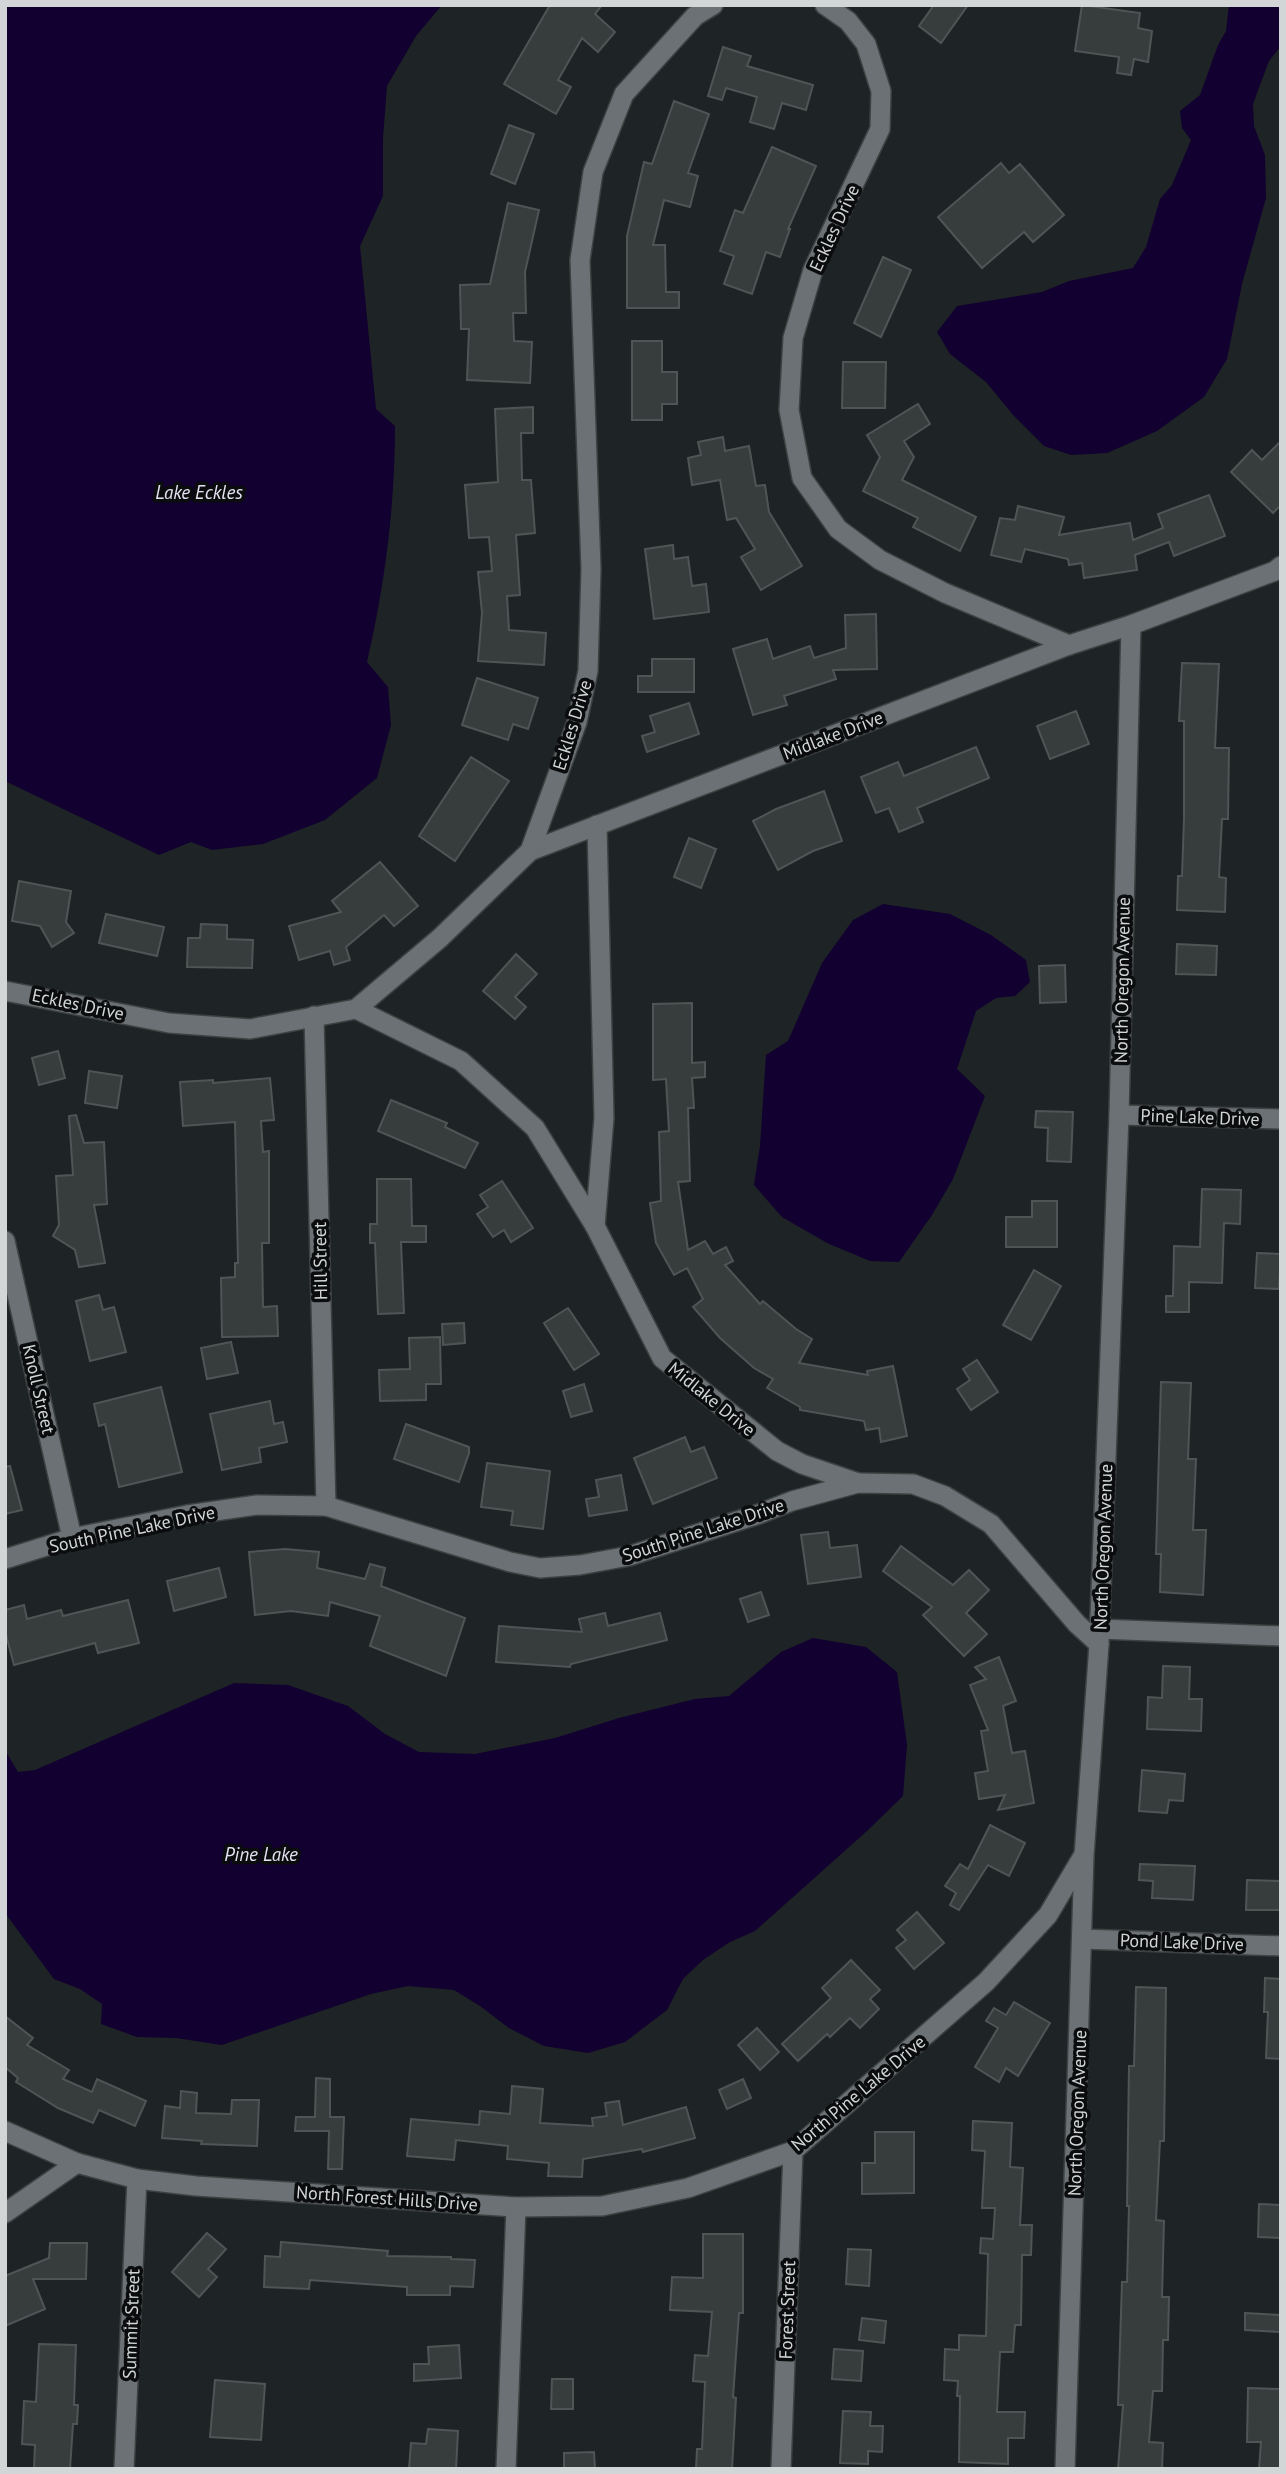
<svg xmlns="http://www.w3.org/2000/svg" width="1286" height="2474" font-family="'PT Sans',sans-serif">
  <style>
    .water { fill: #120030 }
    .building { fill: #373d3c; stroke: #4f5555; stroke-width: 2 }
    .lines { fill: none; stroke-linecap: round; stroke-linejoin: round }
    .minor-casing { stroke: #3d4142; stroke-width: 22 }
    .minor { stroke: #6b7174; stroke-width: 19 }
    .labels { text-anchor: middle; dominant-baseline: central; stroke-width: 7; stroke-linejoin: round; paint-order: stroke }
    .street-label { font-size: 18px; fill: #d3d6d7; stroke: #0a0c0d }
    .water-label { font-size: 19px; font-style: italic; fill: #e4e1f3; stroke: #0a0c0d }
  </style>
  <rect width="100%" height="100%" fill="#1e2325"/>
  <!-- water -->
  <g class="water">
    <path d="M5 5H442L416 36 387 86 383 138V196L360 246 376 409 395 426C395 506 385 584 367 662L388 687 391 725 377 778 325 820 263 844 212 850 191 842 159 855 5 781Z"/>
    <path d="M1229 5H1281V46L1269 61 1253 104 1254 126 1265 155 1266 198 1242 284 1227 359 1204 397 1157 431 1107 453 1071 455 1044 446 1014 416 986 382 950 354 937 332 957 306 1042 292 1069 281 1133 268 1146 247 1160 199 1172 185 1191 140 1182 128 1180 111 1200 95 1218 45 1226 31Z"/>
    <path d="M883 904 950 914 991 935 1026 960 1030 982 1015 996 996 998 976 1011 957 1069 985 1096 953 1179 932 1215 899 1262 870 1261 827 1243 782 1217 754 1185 760 1146 766 1055 788 1041 822 963 853 920Z"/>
    <path d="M813 1638 866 1647 897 1672 907 1745 903 1796 867 1831 755 1931 730 1942 703 1960 683 1979 667 2010 625 2042 588 2053 544 2046 509 2028 480 2006 454 1990 408 1986 371 1994 222 2045 176 2038 137 2037 101 2024 102 2004 80 1989 54 1979 5 1913V1750L18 1772 35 1770 234 1683 288 1685 348 1706 385 1734 419 1752 475 1754 555 1738 619 1718 695 1699 729 1696 781 1652Z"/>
  </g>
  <!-- building -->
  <g class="building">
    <path d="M550 5H602L595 14 615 32 598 52 582 38 558 80 571 87 556 114 504 84Z"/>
    <path d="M934 5H968L941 43 919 26Z"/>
    <path d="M1082 5 1140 13 1138 28 1152 31 1148 62 1134 59 1131 75 1117 73 1119 57 1075 51Z"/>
    <path d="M723 47 751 56 747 66 813 85 806 110 782 103 774 129 750 122 757 97 726 88 722 100 708 96Z"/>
    <path d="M674 101 709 114 688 173 698 176 690 207 664 200 653 245H665L666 292H679V308H627V236L644 162 652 164Z"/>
    <path d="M509 125 534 134 515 184 491 174Z"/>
    <path d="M772 147 816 166 788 229H790L780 257 766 252 752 294 724 284 734 256 720 251 735 210 743 213Z"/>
    <path d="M1001 163 1009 173 1020 164 1064 215 1033 242 1024 232 982 268 938 217Z"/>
    <path d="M508 203 539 210 525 272 526 313H513L514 341 532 342 530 383 467 380 469 329H461L460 285 490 284Z"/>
    <path d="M883 257 911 270 881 337 854 323Z"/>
    <path d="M632 341H662V372H677V404H662V420H632Z"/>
    <path d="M843 362H886L885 408H842Z"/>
    <path d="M918 404 930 424 904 441 914 457 902 480 976 517 960 551 913 527 918 518 863 491 880 457 867 435Z"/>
    <path d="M533 407V433H521L522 480H531L535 533 516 535 520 595 507 596 509 630 546 633 544 665 478 661 482 613 478 572 492 571 489 537 469 538 465 485 498 482 495 409Z"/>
    <path d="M723 437 725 451 749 446 756 486 765 485 769 512 802 566 761 590 741 557 755 549 736 518 727 520 720 480 692 485 688 458 701 455 698 442Z"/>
    <path d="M1281 441V505L1273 513 1231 472 1252 450 1262 460Z"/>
    <path d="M1209 495 1225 536 1174 556 1169 542 1135 555 1137 570 1084 578 1082 563 1069 565 1068 559 1025 549 1021 562 991 555 1000 518 1015 520 1018 506 1064 517 1059 535 1130 523 1133 540 1163 528 1158 514Z"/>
    <path d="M673 545 674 559 688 557 692 586 706 584 709 612 654 619 645 549Z"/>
    <path d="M876 614 877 669 833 670 836 679 784 696 787 705 753 715 733 649 767 639 773 659 810 646 814 658 846 648 845 615Z"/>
    <path d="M652 659H694V692H638V676H652Z"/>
    <path d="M1182 663 1219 664 1215 748H1229L1228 819H1222L1219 877 1226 878 1225 912 1177 910 1178 876H1182L1184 818V721H1179Z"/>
    <path d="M477 678 538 698 528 729 513 724 508 740 462 725Z"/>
    <path d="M689 703 699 734 647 752 642 736 655 732 650 716Z"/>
    <path d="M1076 711 1089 744 1050 759 1037 726Z"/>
    <path d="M976 747 989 778 917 808 923 822 899 832 889 808 876 813 861 777 898 762 904 776Z"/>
    <path d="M471 757 509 781 455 861 419 836Z"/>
    <path d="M824 791 842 841 813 851 778 870 753 821 776 809Z"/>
    <path d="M689 838 716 849 701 888 674 877Z"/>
    <path d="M380 862 418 906 394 926 384 915 346 947 350 960 334 965 330 951 299 960 289 926 341 912 332 901Z"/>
    <path d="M19 881 71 891 66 922 74 933 52 947 40 926 12 921Z"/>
    <path d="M106 914 164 927 157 956 99 943Z"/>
    <path d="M201 924 227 925V939L253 940 252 968 187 967 188 938H200Z"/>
    <path d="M1177 944 1217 946 1216 975 1176 974Z"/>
    <path d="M516 954 537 974 515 997 526 1007 515 1019 483 991Z"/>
    <path d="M1065 965 1066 1002 1040 1003 1039 966Z"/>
    <path d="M692 1003V1063L705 1062V1077L692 1078 694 1108H688L690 1181 678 1182 688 1250 705 1241 713 1254 726 1247 733 1261 725 1265 760 1304 763 1301 796 1329 812 1339 799 1363 868 1375 867 1371 893 1366 907 1436 881 1442 879 1428 866 1430 864 1421 800 1410V1407L767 1388 773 1379 754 1368 720 1338 693 1307 703 1299 687 1268 674 1275 656 1243 650 1203 661 1201 659 1132 669 1131 666 1079 653 1080V1004Z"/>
    <path d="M58 1051 65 1078 39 1085 32 1058Z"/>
    <path d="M89 1071 122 1076 117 1108 85 1103Z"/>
    <path d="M270 1078 274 1120 261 1121 263 1152 269 1151V1243H262L263 1307 277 1306 278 1336 222 1337 221 1278 235 1277V1263H238L235 1122 183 1126 180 1082 213 1080V1083Z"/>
    <path d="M391 1100 447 1123 445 1127 478 1143 465 1168 378 1131Z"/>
    <path d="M1036 1111 1073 1112 1071 1162 1047 1161 1048 1128 1035 1127Z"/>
    <path d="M76 1115 84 1143 104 1142 107 1204 94 1205 105 1263 79 1267 75 1250 53 1236 59 1225 56 1176 73 1175 69 1116Z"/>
    <path d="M377 1179H411L412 1226H426V1242H401L404 1313 378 1314 375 1243H370V1224H377Z"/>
    <path d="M502 1181 533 1228 511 1242 504 1230 493 1237 477 1214 488 1207 480 1195Z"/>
    <path d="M1202 1189 1241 1190 1240 1224 1224 1223 1222 1283 1189 1282V1312H1166V1296H1173L1174 1246 1200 1247Z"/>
    <path d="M1032 1201H1057V1247H1006V1217H1032Z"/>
    <path d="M1257 1253 1281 1254 1279 1289 1255 1288Z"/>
    <path d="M1034 1270 1061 1286 1031 1340 1003 1325Z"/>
    <path d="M99 1295 103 1310 114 1307 126 1352 90 1361 76 1301Z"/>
    <path d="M568 1308 599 1354 574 1370 544 1323Z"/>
    <path d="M464 1323 465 1343 443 1345 442 1324Z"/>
    <path d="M440 1337 441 1384H426V1400L380 1401 379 1370 410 1369 409 1338Z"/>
    <path d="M231 1342 238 1373 207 1379 201 1348Z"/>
    <path d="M977 1360 998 1392 971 1410 957 1389 970 1380 963 1369Z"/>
    <path d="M1161 1382 1191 1383 1188 1459H1196L1193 1530H1206L1203 1595 1160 1592 1161 1554H1156Z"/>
    <path d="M584 1384 592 1411 571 1417 563 1391Z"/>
    <path d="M161 1387 182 1472 119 1487 105 1424 99 1426 94 1404Z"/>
    <path d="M270 1401 274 1424 283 1422 287 1442 259 1448 261 1462 222 1470 210 1414Z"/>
    <path d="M406 1424 469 1447V1453L459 1482 394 1459Z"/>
    <path d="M685 1437 691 1452 704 1447 717 1478 653 1504 634 1458Z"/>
    <path d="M487 1463 550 1471 543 1529 511 1525 513 1511 481 1507Z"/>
    <path d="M10 1466 22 1510 5 1514V1467Z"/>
    <path d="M621 1475 627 1510 589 1516 586 1499 599 1497 596 1480Z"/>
    <path d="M828 1532 830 1548 857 1545 861 1577 808 1584 801 1535Z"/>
    <path d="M901 1546 953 1585 969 1570 989 1590 966 1613 987 1634 964 1656 923 1615 932 1607 883 1571Z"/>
    <path d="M285 1549 319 1552 317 1568 365 1579 370 1564 385 1568 381 1586 465 1618 446 1676 370 1646 380 1616 330 1602 328 1616 291 1611 255 1615 249 1552Z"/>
    <path d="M219 1568 226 1597 174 1611 167 1581Z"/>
    <path d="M761 1592 769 1615 748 1622 740 1599Z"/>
    <path d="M128 1600 139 1643 98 1653 95 1643 14 1665 5 1631V1610L24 1605 27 1619 61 1610 63 1616Z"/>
    <path d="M605 1613 608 1626 660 1613 667 1640 571 1664 570 1667 496 1662 499 1626 582 1632 579 1619Z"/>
    <path d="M999 1657 1016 1701 1003 1706 1012 1753 1025 1751 1034 1803 998 1810 1005 1795 979 1799 975 1773 988 1771 981 1731 988 1730 970 1685 986 1679 975 1667Z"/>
    <path d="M1163 1666 1190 1667 1189 1699H1202L1201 1731 1147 1729 1148 1697 1162 1698Z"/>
    <path d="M1142 1770 1185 1774 1183 1801 1169 1800 1167 1813 1139 1811Z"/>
    <path d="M990 1825 1025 1843 1009 1876 988 1865 959 1910 950 1905 956 1893 945 1886 960 1864 968 1869Z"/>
    <path d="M1140 1864 1195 1866 1193 1900 1152 1898 1153 1881 1139 1880Z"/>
    <path d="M1247 1880 1281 1881V1910H1246Z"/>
    <path d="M917 1912 944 1943 914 1969 896 1948 906 1940 897 1930Z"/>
    <path d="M851 1960 880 1990 870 1999 879 2009 860 2028 850 2018 830 2037 827 2034 798 2061 782 2044 831 1998 822 1988Z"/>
    <path d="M1265 1978 1281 1979V2059L1266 2058 1268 2012H1264Z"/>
    <path d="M1136 1987 1166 1988 1164 2141H1160L1156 2220 1164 2221 1162 2297H1169L1168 2340H1163L1162 2391H1153L1149 2442 1163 2443 1162 2469H1118L1123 2405H1118L1122 2282H1127L1129 2206H1127L1129 2066H1134Z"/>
    <path d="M1014 2002 1050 2023 1018 2076 1006 2068 999 2082 975 2067 998 2028 986 2021 994 2008 1006 2015Z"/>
    <path d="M5 2016 33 2038 27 2045 69 2070 63 2079 92 2092 97 2079 146 2101 135 2126 99 2110 93 2123 58 2108 16 2082 18 2078 5 2067Z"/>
    <path d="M757 2028 779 2052 760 2070 738 2045Z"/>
    <path d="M316 2078 330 2079V2117H344L342 2169H328L329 2131H295L296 2117H315Z"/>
    <path d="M743 2079 751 2098 727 2109 719 2090Z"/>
    <path d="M512 2086 543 2089 540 2123 593 2126 592 2118 607 2116 605 2103 619 2101 623 2125 686 2107 695 2138 643 2152 642 2149 583 2159 582 2177 548 2176 549 2163 507 2159 508 2146 456 2140 454 2160 407 2156 411 2119 479 2125 480 2111 510 2114Z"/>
    <path d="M181 2091 197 2093 196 2113 231 2114 232 2100H259L257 2146 201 2144 202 2141 162 2138 165 2106 180 2108Z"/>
    <path d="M973 2121 1012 2123 1010 2167 1023 2168 1020 2225H1032L1031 2255H1022L1021 2325H1015L1013 2352H1000L997 2412H1025L1024 2438H1008V2464L959 2462 960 2396H957L958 2381 944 2380 945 2349 959 2350V2335L986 2336 988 2254 980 2253 981 2238 993 2239 995 2208H982L985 2151 972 2150Z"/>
    <path d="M875 2132H914V2193L862 2194V2163H875Z"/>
    <path d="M1259 2204 1281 2205V2238L1258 2237Z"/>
    <path d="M207 2233 226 2249 208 2269 217 2277 199 2297 172 2272Z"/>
    <path d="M703 2234H743V2313H739L733 2397 736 2398 732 2469H696L697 2449H702L705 2382 693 2381 695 2355 708 2356 712 2312 670 2310 672 2277 703 2278Z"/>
    <path d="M281 2242 388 2251 387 2256 451 2257V2259L475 2260 473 2287 450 2286V2295H407V2287L310 2280 309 2289 264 2287 265 2256 280 2257Z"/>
    <path d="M50 2243H87L86 2279H33L45 2309 5 2326V2276L49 2258Z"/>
    <path d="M848 2249 871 2250 869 2286 846 2284Z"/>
    <path d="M1245 2313 1281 2315V2332L1245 2330Z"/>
    <path d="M862 2318 886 2321 884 2343 859 2340Z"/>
    <path d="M39 2344 76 2345 74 2405H78L77 2424H73L70 2469H34L35 2445 22 2444 24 2401 36 2402Z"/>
    <path d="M459 2345 461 2378 414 2381V2364H429L428 2347Z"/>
    <path d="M834 2349 863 2351 861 2381 832 2379Z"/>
    <path d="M552 2379H573V2409H551Z"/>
    <path d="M215 2380 265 2384 261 2440 210 2437Z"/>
    <path d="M1248 2388 1281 2389V2469H1259L1261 2442H1247Z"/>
    <path d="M843 2411 871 2412 870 2426H883L882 2452 868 2451V2464L840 2463Z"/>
    <path d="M428 2429 458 2431 456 2469H409L411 2443 426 2444Z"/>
    <path d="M594 2452 595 2469H564V2453Z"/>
  </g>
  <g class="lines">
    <!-- minor casing -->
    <g class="minor-casing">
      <g id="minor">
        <path d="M825 5 848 21 866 44 881 91 880 129 813 270 793 338 789 410 802 478 838 529 880 560 945 593 1069 645"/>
        <path d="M530 851 1069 645 1131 625 1275 571 1281 566"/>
        <path d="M5 991 169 1023 250 1029 356 1009 440 938 530 851 577 722 588 671 591 569 580 260 593 172 624 94 695 16 713 5"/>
        <path d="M356 1009 461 1061 535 1128 595 1226 662 1358 777 1451 802 1464 858 1483"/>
        <path d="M314 1016 326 1506"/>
        <path d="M1119 1115 1281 1119"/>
        <path d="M595 1226 604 1118 597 825"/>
        <path d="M5 1241 72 1538"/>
        <path d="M5 1559 72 1538 187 1515 257 1505 326 1506 510 1562 540 1568 580 1565 629 1556 759 1514 792 1501 858 1483 913 1484 945 1496 991 1524 1077 1624 1099 1644"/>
        <path d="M1099 1629 1281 1636"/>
        <path d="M1082 1939 1281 1946"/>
        <path d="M5 2131 77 2163 137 2179 196 2186 516 2207 602 2206 688 2188 793 2151 986 1982 1048 1915 1083 1856"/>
        <path d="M5 2213 77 2163"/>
        <path d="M124 2469 137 2179"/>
        <path d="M506 2469 516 2207"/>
        <path d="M781 2469 793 2151"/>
        <path d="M1065 2469 1084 1856 1099 1644 1119 1115 1131 625"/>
      </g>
    </g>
    <!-- minor -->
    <use href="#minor" class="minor"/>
  </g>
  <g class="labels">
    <!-- street labels -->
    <g class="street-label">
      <text transform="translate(834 228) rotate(-65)">Eckles Drive</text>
      <text transform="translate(572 725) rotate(-73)">Eckles Drive</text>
      <text transform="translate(833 735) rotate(-21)">Midlake Drive</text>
      <text transform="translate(1122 980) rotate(-89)">North Oregon Avenue</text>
      <text transform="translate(78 1004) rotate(12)">Eckles Drive</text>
      <text transform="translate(1200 1117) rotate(2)">Pine Lake Drive</text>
      <text transform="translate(320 1261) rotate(-91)">Hill Street</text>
      <text transform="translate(39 1389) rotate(77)">Knoll Street</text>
      <text transform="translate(712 1399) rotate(39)">Midlake Drive</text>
      <text transform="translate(132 1529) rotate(-12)">South Pine Lake Drive</text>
      <text transform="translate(703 1530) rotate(-18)">South Pine Lake Drive</text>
      <text transform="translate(1103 1547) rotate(-88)">North Oregon Avenue</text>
      <text transform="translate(1182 1942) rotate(2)">Pond Lake Drive</text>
      <text transform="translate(858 2093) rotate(-40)">North Pine Lake Drive</text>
      <text transform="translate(1077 2113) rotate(-88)">North Oregon Avenue</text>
      <text transform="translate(387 2198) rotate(4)">North Forest Hills Drive</text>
      <text transform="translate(787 2310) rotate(-88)">Forest Street</text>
      <text transform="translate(131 2324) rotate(-88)">Summit Street</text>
    </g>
    <!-- water labels -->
    <g class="water-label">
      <text x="199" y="492">Lake Eckles</text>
      <text x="261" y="1854">Pine Lake</text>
    </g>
  </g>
  <!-- border -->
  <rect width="1286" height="2474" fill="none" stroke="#d3d6d7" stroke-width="14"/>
</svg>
